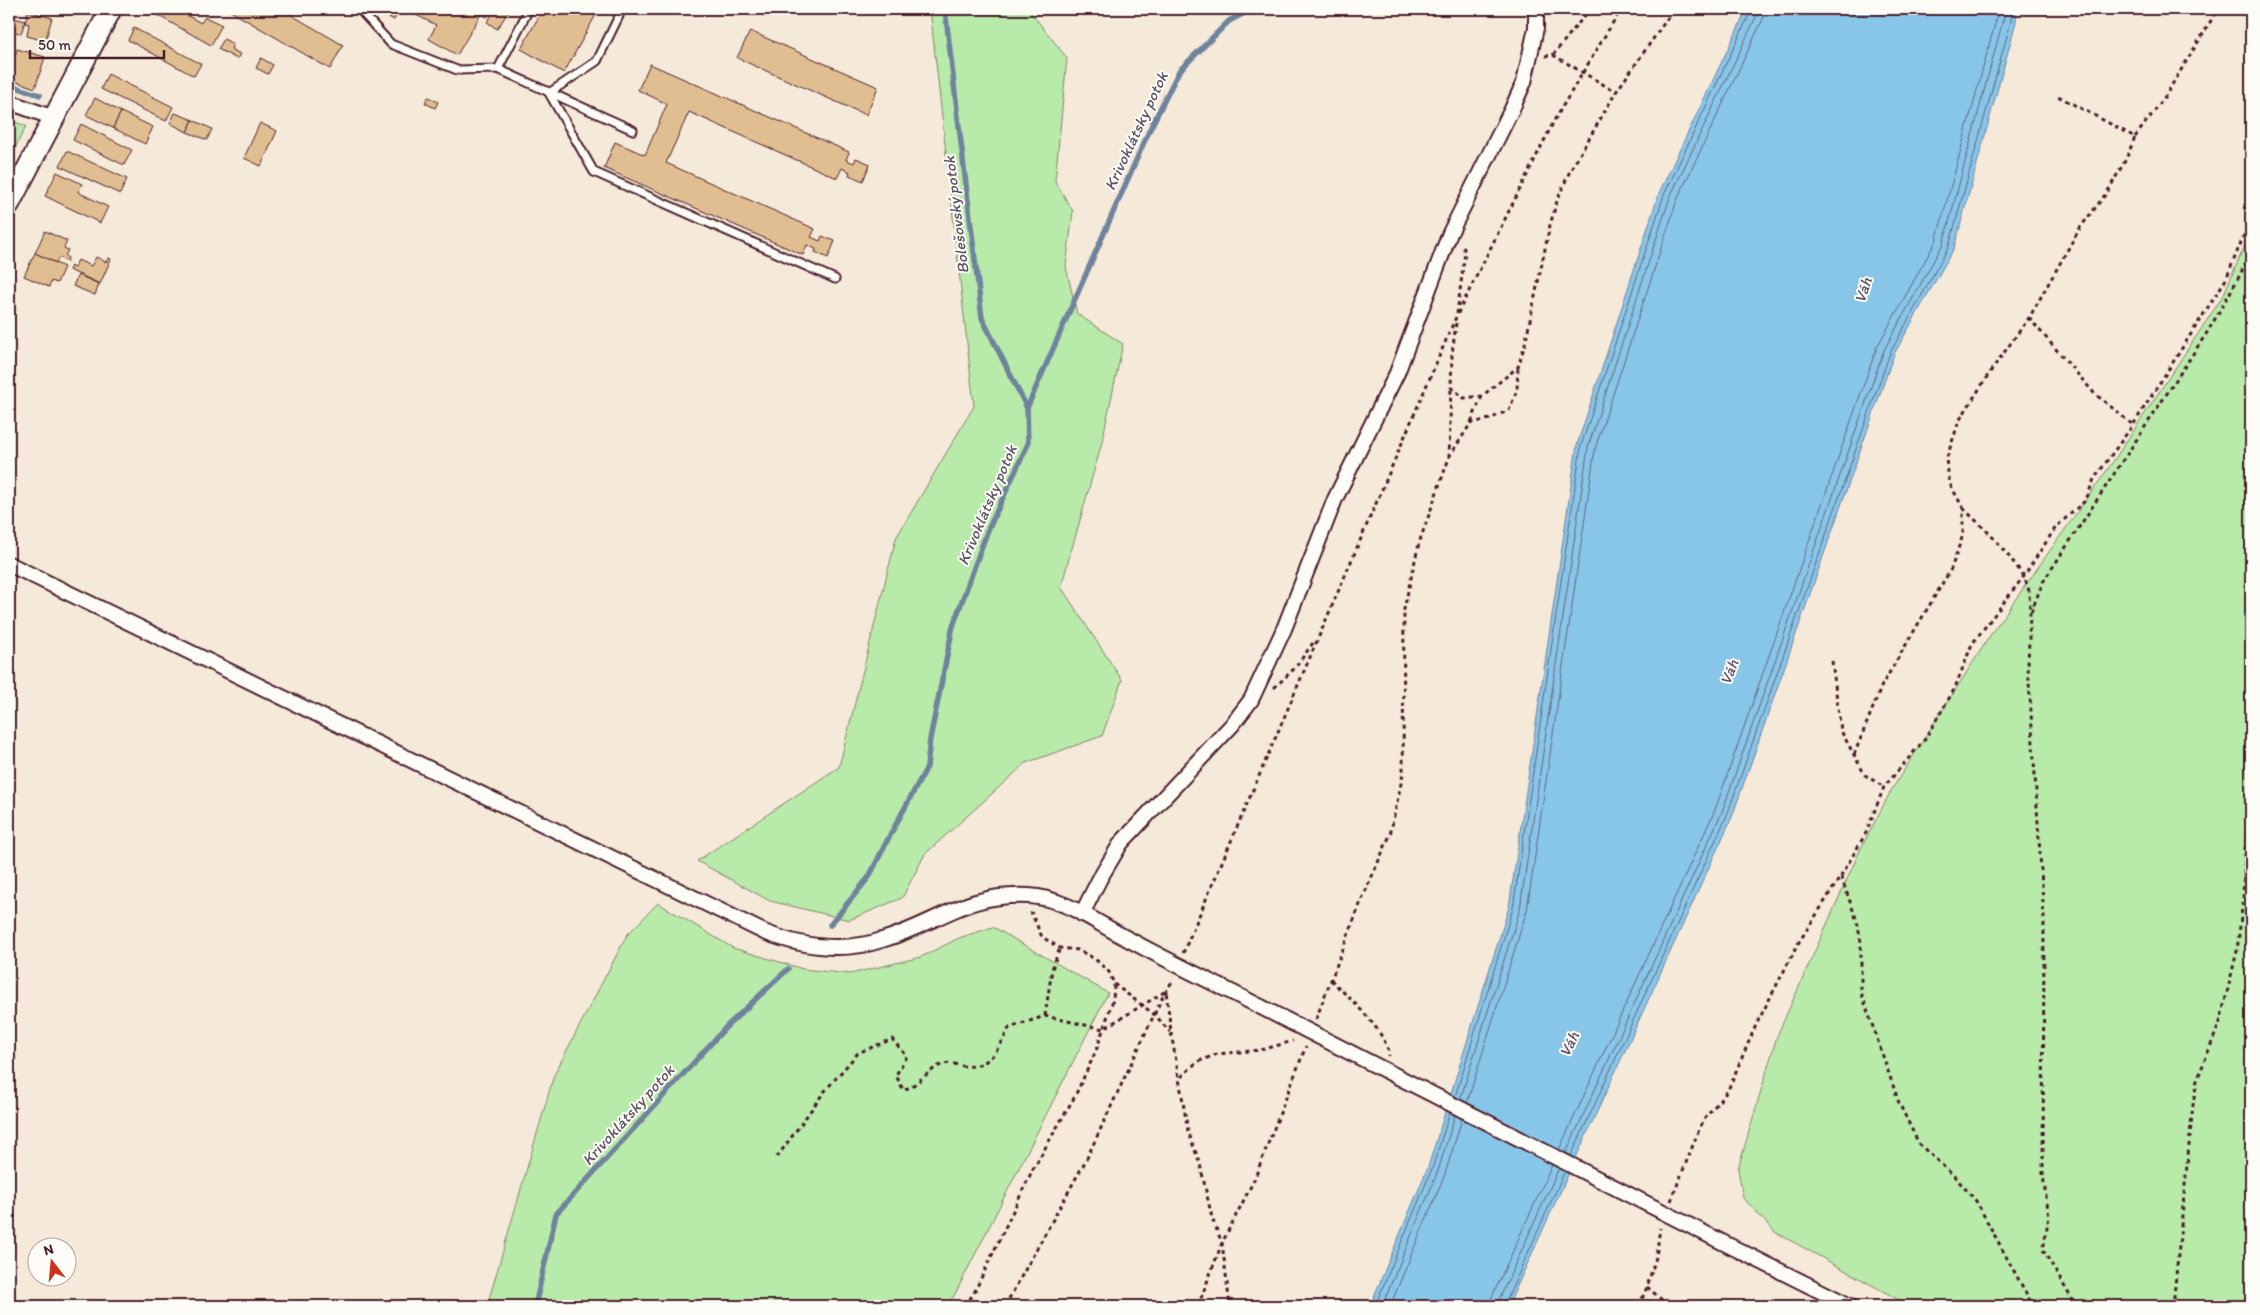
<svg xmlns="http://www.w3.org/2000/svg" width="2260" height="1315" font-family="Itim,sans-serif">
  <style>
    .green { fill: #b8eaaa; stroke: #81846a }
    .water { fill: #88c6e9; stroke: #6f839d }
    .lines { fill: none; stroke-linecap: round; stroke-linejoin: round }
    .shore { stroke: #636277; stroke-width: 1 }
    .stream { stroke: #6f839d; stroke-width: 5.5 }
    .building { fill: #e1be92; stroke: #4a1f2b }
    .service-casing { stroke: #4a1f2b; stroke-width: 11 }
    .minor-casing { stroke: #4a1f2b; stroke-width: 18 }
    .secondary-casing { stroke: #4a1f2b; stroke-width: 24 }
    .path { stroke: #4a1f2b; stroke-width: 3; stroke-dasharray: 4 4; stroke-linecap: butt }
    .service { stroke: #fdfcf7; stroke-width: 7 }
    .minor { stroke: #fdfcf7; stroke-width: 14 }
    .secondary { stroke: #fdfcf7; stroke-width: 20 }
    .minor-bridge-casing { stroke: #4a1f2b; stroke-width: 18; stroke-linecap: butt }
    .minor-bridge { stroke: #fdfcf7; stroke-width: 14 }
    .labels { text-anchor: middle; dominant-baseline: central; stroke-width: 4; stroke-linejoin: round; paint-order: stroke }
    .water-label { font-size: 16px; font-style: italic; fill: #5d5164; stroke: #fdfcf7 }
  </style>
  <rect width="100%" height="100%" fill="#f5e9d9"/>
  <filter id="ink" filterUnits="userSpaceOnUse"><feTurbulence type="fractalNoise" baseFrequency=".02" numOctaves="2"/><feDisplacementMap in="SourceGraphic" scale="10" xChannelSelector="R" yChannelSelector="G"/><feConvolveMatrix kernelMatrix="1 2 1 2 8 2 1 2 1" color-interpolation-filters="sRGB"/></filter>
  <g filter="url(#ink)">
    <!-- green -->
    <g class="green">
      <path d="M930 9H1028L1067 58 1055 181 1073 211 1066 267 1077 314 1123 344 1101 446 1061 587 1122 680 1102 736 1026 763 925 854 902 898 849 920 770 901 697 861 839 767 896 538 974 406Z"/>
      <path d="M9 120 26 126 9 160Z"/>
      <path d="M2251 231V1306H1910L1775 1232 1743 1198 1738 1169 1777 1036 1861 848 1892 789 1993 631 2110 466 2223 296Z"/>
      <path d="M658 903 733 948 803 969 850 974 921 957 959 938 993 927 1108 993 955 1294 947 1306H487L554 1075 627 935Z"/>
    </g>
    <!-- water -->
    <path class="water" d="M1747 9H2017L2016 22 1954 248 1894 354 1732 817 1508 1306H1370L1428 1167 1509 907 1577 445 1659 193Z"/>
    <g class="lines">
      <!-- shore -->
      <g class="shore">
        <path d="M1455 1097 1513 908 1581 446 1664 195 1752 9"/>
        <path d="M1460 1100 1520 909 1588 447 1670 197 1757 15 1758 9"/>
        <path d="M1467 1103 1527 910 1595 449 1677 200 1763 19 1765 9"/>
        <path d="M1559 1150 1715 810 1877 347 1936 241 1999 9"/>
        <path d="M1566 1153 1722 812 1884 350 1943 244 2006 9"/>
        <path d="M1571 1156 1727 815 1890 353 1949 246 2011 21 2012 9"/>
        <path d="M1375 1306 1432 1169 1450 1112"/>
        <path d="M1382 1306 1438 1171 1455 1115"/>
        <path d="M1390 1306 1445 1174 1462 1119"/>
        <path d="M1490 1306 1492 1297 1552 1165"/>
        <path d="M1498 1306 1499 1300 1559 1168"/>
        <path d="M1504 1306 1565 1171"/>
      </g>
      <!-- stream -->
      <g class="stream">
        <path d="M945 9 982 318 1027 408"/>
        <path d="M9 85 40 95"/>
        <path d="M830 925 869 877 888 839 927 767 930 739 953 626 987 532 1028 444 1027 408 1149 131 1179 71 1229 21 1252 9"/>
        <path d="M535 1306 556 1214 727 1026 788 969"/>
      </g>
    </g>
    <!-- building -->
    <g class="building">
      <path d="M151 9H175L201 23 205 17 222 25 211 45 166 20 150 10Z"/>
      <path d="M227 9H281L343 45 330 69Z"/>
      <path d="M374 9H400L394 20Z"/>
      <path d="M417 9H487L491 11 487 17 481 14 457 55 429 39 436 25 414 14Z"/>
      <path d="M496 9H510L497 29 487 22Z"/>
      <path d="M543 9H599L564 73 521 49Z"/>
      <path d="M9 11 13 12 11 17 25 21 21 34 9 29Z"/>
      <path d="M28 11 52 18 45 41 27 36 29 24 25 23Z"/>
      <path d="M134 28 201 64 194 76 128 40Z"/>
      <path d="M750 31 878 87 866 115 737 58Z"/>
      <path d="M224 39 233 44 231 49 240 54 237 59 218 49Z"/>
      <path d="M17 49 45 57 35 88 9 79Z"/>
      <path d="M261 58 273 65 268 74 256 68Z"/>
      <path d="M650 64 849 152 846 160 854 163 856 158 870 164 863 181 849 175 850 172 842 168 837 178 689 112 666 163 815 229 811 237 820 241 822 236 835 241 828 258 815 252 816 249 807 245 803 255 604 168 615 142 645 155 667 104 638 90Z"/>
      <path d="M108 74 173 107 166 121 101 89Z"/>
      <path d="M428 97 438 102 435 108 425 103Z"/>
      <path d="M95 98 121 112 113 128 86 115Z"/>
      <path d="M121 112 153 127 145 144 113 128Z"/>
      <path d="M175 113 193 120 187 132 170 123Z"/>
      <path d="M193 120 212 129 207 140 187 132Z"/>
      <path d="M260 123 277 131 261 166 244 158Z"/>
      <path d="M81 124 132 150 124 165 73 140Z"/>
      <path d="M67 151 127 179 120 194 60 166Z"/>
      <path d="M57 172 82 184 78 192 108 207 100 223 45 196Z"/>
      <path d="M45 231 67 241 64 248 68 250 65 256 68 258 67 262 59 257 56 263 35 253Z"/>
      <path d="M35 253 64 267 57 283 51 281 49 287 24 276Z"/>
      <path d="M96 257 106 262 108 258 111 259 100 284 69 270 71 266 74 268 78 260 91 266Z"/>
      <path d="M78 275 99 284 95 295 73 286Z"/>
    </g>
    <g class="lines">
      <!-- service casing -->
      <g class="service-casing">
        <g id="service">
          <path d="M359 9 391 44 457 70 498 69 633 130"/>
          <path d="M621 9 619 16 597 61 549 93 594 172 835 279"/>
          <path d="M498 69 529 9"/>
        </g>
      </g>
      <!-- minor casing -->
      <g class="minor-casing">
        <g id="minor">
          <path d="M9 102 54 118"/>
          <path d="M9 564 764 932C802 947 842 953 882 940 939 923 964 893 1029 896 1065 898 1095 922 1126 938 1170 962 1216 984 1261 1007"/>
          <path d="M1082 914 1099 880 1121 843 1232 725 1251 700 1284 629 1335 499 1397 373 1450 233 1512 109 1524 82 1536 28V9"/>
          <path d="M1716 1239 1850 1306"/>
        </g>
      </g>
      <!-- secondary casing -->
      <g class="secondary-casing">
        <path id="secondary" d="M9 204 111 9"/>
      </g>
      <!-- path -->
      <g class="path">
        <path d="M1553 55 1590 9"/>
        <path d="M1545 56 1553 55 1616 92"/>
        <path d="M2135 137 2164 98 2218 9"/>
        <path d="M1457 314 1465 252 1462 244"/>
        <path d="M2029 318 2094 393 2133 425"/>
        <path d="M1456 323 1452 354 1451 387 1464 398 1482 396 1518 367 1525 344 1550 225 1557 201 1569 173 1616 92 1674 9"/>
        <path d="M1471 422 1482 396"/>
        <path d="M1449 457 1471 423 1490 419 1509 410 1517 390 1518 367"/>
        <path d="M1963 508 1991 535 2011 559 2024 576 2029 591 2030 613 2028 665 2044 918 2043 1176 2049 1217 2043 1250 2076 1306"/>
        <path d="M2031 612 2043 582 2208 331 2240 275 2251 251"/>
        <path d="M1832 661 1841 731 1865 775 1884 787"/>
        <path d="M1274 688 1295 668 1315 640"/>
        <path d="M1854 755 1882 685 1951 569 1963 535V508L1950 484 1946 460 1959 421 1990 372 2029 318 2080 228 2108 191 2126 159 2135 137 2056 95"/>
        <path d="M1841 877 1857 921 1861 942V992L1899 1103 1919 1144 1955 1177 1976 1201 2033 1306"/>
        <path d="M1183 953 1456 317 1555 119 1621 9"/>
        <path d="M1331 980C1348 997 1387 1031 1389 1056"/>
        <path d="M1114 984 1155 1015 1170 1032"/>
        <path d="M1045 1016 1052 969 1060 948"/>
        <path d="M1316 1019 1362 899 1390 835 1403 774 1404 609 1419 543 1449 458 1451 387"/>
        <path d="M1181 1077 1197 1062 1217 1054 1261 1050 1293 1041"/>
        <path d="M777 1157 824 1092 858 1053 892 1039 907 1056 896 1075 903 1090C919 1085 928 1069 944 1064 950 1062 957 1065 963 1066 990 1069 999 1048 1009 1028L1045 1016 1103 1029 1166 991 1171 1032 1188 1131 1200 1164 1212 1218 1222 1243 1230 1306"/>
        <path d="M1671 1201 1702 1122 1728 1090 1756 1025 1799 942 1841 876 1866 833 1884 787 1925 739 1955 688 1972 644 2024 576 2056 527 2086 500 2094 479 2133 425 2226 279 2251 218"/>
        <path d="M1647 1287 1669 1306"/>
        <path d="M965 1306 974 1293 1033 1169 1075 1096 1096 1051 1113 1000 1114 984 1109 972 1095 959 1078 950 1060 948 1042 937 1031 912"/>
        <path d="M1005 1306 1086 1160 1161 1000 1173 980"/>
        <path d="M1198 1306 1222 1243 1254 1180 1306 1046"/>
        <path d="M1639 1306 1647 1287 1656 1257 1660 1228"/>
        <path d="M2173 1306 2193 1105 2197 1080 2220 1022 2237 951 2243 900 2245 849 2251 798"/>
      </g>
      <!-- service -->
      <use href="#service" class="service"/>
      <!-- minor -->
      <use href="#minor" class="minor"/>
      <!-- secondary -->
      <use href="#secondary" class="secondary"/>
      <!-- minor-bridge casing -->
      <g class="minor-bridge-casing">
        <path id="minor-bridge" d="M1261 1007 1716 1239"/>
      </g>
      <!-- minor-bridge -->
      <use href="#minor-bridge" class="minor-bridge"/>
    </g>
  </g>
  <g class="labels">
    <!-- water labels -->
    <g class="water-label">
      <text transform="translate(1136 131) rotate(-65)">Krivoklátsky potok</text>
      <text transform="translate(956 215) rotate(-97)">Bolešovský potok</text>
      <text transform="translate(1863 290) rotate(-72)">Váh</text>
      <text transform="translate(987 505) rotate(-67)">Krivoklátsky potok</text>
      <text transform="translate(1729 672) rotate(-69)">Váh</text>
      <text transform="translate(1569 1044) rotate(-64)">Váh</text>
      <text transform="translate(628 1115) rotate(-48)">Krivoklátsky potok</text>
    </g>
  </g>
  <!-- margin -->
  <rect width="2260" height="1315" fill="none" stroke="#fdfcf7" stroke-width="30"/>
  <rect x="15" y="15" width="2230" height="1285" fill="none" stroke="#4a1f2b" stroke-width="2" filter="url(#ink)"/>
  <!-- north arrow -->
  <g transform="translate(52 1262) rotate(344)"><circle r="24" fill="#fdfcf7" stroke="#b5a4a5"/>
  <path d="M0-4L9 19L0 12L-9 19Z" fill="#c8321e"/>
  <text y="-8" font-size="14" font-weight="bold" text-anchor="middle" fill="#4a1f2b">N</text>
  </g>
  <!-- scale -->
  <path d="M30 50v8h134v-8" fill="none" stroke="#4a1f2b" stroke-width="2.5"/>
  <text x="38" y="50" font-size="15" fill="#4a1f2b" stroke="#fdfcf7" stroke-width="4" paint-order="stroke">50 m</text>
</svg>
